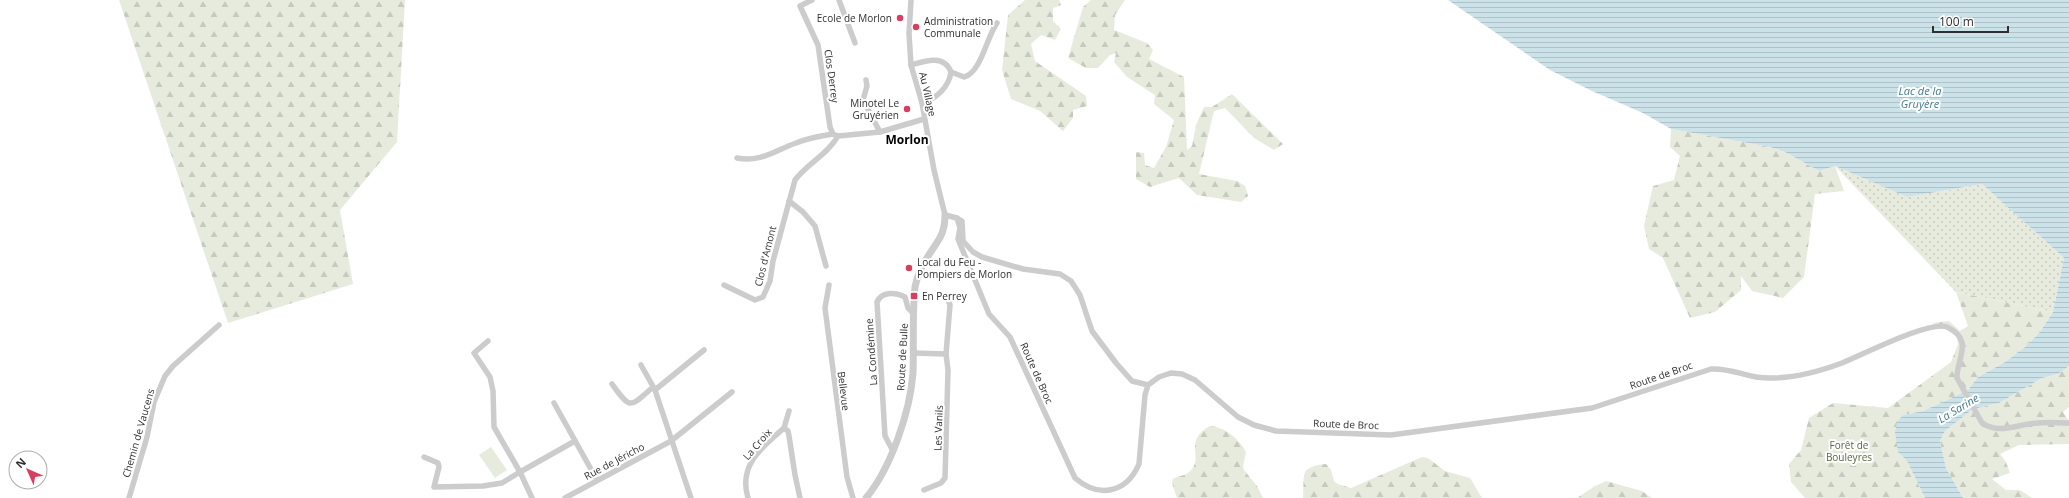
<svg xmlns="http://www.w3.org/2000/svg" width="2069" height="498" font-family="'Open Sans',sans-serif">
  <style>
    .grass { fill: url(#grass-dots) }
    .forest { fill: url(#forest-firs) }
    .garden { fill: #e7ebde }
    .water { fill: url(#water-rules) }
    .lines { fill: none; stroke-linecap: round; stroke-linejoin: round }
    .minor { stroke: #ccc; stroke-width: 5.5 }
    .tertiary { stroke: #ccc; stroke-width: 7 }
    .poi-dot { fill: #d83f5f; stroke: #fff; stroke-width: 1.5 }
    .labels { text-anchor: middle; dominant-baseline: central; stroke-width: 4; stroke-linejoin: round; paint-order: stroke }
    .poi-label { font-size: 10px; fill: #2f2f2f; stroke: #fff; text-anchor: start }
    .street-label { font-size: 10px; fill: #2f2f2f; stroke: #fff }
    .park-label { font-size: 10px; fill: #586840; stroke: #fff }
    .water-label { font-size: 11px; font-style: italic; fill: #43798b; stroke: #fff }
    .quarter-label { font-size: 12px; font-weight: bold; fill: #000; stroke: #fff }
  </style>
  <defs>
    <pattern id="grass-dots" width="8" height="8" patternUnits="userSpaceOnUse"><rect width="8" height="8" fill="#e7ebde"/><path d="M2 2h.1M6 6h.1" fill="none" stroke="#c6cabf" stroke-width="1.8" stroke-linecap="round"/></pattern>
    <pattern id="forest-firs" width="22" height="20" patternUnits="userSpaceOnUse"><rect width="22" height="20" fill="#e7ebde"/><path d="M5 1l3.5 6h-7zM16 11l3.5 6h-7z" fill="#c6cabf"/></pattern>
    <pattern id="water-rules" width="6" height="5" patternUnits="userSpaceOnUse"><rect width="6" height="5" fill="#cce2e9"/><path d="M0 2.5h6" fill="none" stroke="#b0c2c8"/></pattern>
  </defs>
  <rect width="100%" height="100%" fill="#fff"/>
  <!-- grass -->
  <path class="grass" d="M1835 166 1907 197 1982 184 2064 258 2053 312 1956 292Z"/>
  <!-- forest -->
  <g class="forest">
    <path d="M119 0H405L397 142 340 210 353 284 228 323Z"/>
    <path d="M1025 0H1059L1061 5 1053 8V21L1061 29 1055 40 1041 35 1031 44 1035 61 1086 96 1087 106 1073 110V118L1063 131 1040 111 1011 99 1002 70 1008 15Z"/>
    <path d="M1091 0H1125L1115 15 1114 30 1147 43 1153 50 1149 59 1184 77 1187 150 1192 146 1196 125 1204 107H1212L1232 94 1283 144 1274 150 1254 138 1225 108 1214 111 1199 174 1237 181 1245 186 1248 196 1241 202 1197 195 1179 178 1150 187 1136 179V152L1144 153 1145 165 1154 168 1166 147 1174 120 1154 104 1155 95 1127 77 1114 62 1116 53 1110 55 1098 68H1086L1068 58 1083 7Z"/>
    <path d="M1671 129 1770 147 1785 152 1819 171 1835 166 1844 191 1815 194 1804 277 1783 298 1752 291 1741 276V290L1715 312 1690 318 1663 258 1649 249 1644 226 1653 186 1674 180 1680 156 1670 147Z"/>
    <path d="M1956 292 2053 312 2040 332 2025 347 2005 362 1978 377 1968 390 1923 411 1903 415 1898 452 1907 461 1925 498H1805L1791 482 1789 464 1801 450 1809 418 1833 403 1888 408 1951 362 1958 344 1956 334 1949 327 1931 323 1949 321 1960 331 1968 326Z"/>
    <path d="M2069 366V407L2063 412 2069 421V444L2019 445 2000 454 2006 462 2010 473 1992 479 2006 490H2020L2032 498H1963L1946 468 1940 441 1945 431 1973 409 1999 403 2042 378 2058 374Z"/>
    <path d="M1210 426C1225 427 1239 439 1246 452L1243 466 1244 470 1257 486 1263 498H1177L1172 483 1173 479C1180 475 1187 476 1192 469 1203 456 1183 441 1210 426Z"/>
    <path d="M1422 457 1428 458 1445 471 1470 478 1482 498H1303C1305 474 1298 467 1326 464L1331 470 1334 481 1338 484 1351 488Z"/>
    <path d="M1606 481 1642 491 1652 498H1577L1595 486Z"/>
  </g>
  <!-- garden -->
  <path class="garden" d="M491 447 507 470 495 478 479 455Z"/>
  <!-- water -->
  <path class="water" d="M1448 0H2069V366L2058 374 2042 378 1999 403 1973 409 1945 431 1940 441 1946 468 1963 498H1925L1907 461 1898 452 1895 432 1897 422 1903 415 1923 411 1968 390 1978 377 2005 362 2025 347 2040 332 2053 312 2064 258 1982 184 1907 197 1835 166 1819 171 1785 152 1770 147 1671 129 1643 113 1592 91 1550 70Z"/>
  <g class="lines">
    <!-- minor -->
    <g class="minor">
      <path d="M812 0 800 6 818 45 830 127 833 134 838 136"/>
      <path d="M839 0 855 43"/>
      <path d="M911 0 909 34 911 65 922 103 934 170 945 215 957 218 960 228 958 239 989 314 1010 337 1075 478C1098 498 1126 494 1139 464L1145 395 1148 385 1159 377 1171 373 1182 374 1195 380 1238 417 1254 425 1276 431 1391 435 1592 408 1711 369C1727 368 1740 374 1756 377 1784 381 1815 373 1842 363 1862 355 1930 320 1947 327 1975 340 1956 360 1957 378L1982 423C2000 435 2018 424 2037 423 2048 422 2058 423 2069 423"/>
      <path d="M911 65C925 61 944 54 951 72 949 87 936 99 922 103"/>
      <path d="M951 72 964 77C981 73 987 36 997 23"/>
      <path d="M866 80 867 86 863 100 880 132"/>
      <path d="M737 158C760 163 776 150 796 143 808 138 821 136 833 134"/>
      <path d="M789 201 803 212 815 226 826 266"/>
      <path d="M957 218 962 221 963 241 973 252 982 257 1023 269 1060 274 1071 281 1080 295 1092 331 1116 363 1132 381 1148 385"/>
      <path d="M724 285 755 300 763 297 770 281 773 261 795 180C807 164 828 154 838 136L880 132 924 119"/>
      <path d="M829 285 825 308 847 477 853 498"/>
      <path d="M488 341 474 353 490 377 493 391 494 427 520 472 575 441"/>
      <path d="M913 353 946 354 948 370 945 478 941 483 924 490"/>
      <path d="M946 354 950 305 946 295"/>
      <path d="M641 365 655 390 691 498"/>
      <path d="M612 384C631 410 629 408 653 387"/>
      <path d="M655 390 704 350"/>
      <path d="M554 403 597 480"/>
      <path d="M784 428 789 411"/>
      <path d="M893 451 885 436 877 302C882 291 896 292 905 297L908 308 914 314"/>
      <path d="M424 457 438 463 439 467 434 487 483 486 502 483 520 472 532 498"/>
      <path d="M129 498 147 437 154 402 165 376 173 366 219 325"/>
      <path d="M565 498 671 441 732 392"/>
      <path d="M748 498C738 465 762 447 784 428L788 431 789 436 795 475 800 498"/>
    </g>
    <!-- tertiary -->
    <path class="tertiary" d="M866 498C891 468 910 412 913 373 914 345 912 316 915 287 917 277 921 267 927 258 937 241 945 236 945 215"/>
  </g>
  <!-- markers -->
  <g class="poi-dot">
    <circle cx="900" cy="18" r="4"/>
    <circle cx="916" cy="27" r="4"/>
    <circle cx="907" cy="109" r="4"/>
    <circle cx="909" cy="268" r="4"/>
    <rect x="910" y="292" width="8" height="8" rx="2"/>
  </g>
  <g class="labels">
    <!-- poi labels -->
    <g class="poi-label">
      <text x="892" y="18" text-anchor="end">Ecole de Morlon</text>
      <text x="924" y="21">Administration<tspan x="924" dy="12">Communale</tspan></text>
      <text x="899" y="103" text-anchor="end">Minotel Le<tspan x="899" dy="12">Gruyérien</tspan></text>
      <text x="917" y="262">Local du Feu -<tspan x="917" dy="12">Pompiers de Morlon</tspan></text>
      <text x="922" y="296">En Perrey</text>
    </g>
    <!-- street labels -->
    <g class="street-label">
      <text transform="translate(832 76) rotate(82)">Clos Derrey</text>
      <text transform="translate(928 94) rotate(77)">Au Village</text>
      <text transform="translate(765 256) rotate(-76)">Clos d'Amont</text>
      <text transform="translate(871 352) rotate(-94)">La Condémine</text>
      <text transform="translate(902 357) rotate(-87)">Route de Bulle</text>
      <text transform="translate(1037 373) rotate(66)">Route de Broc</text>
      <text transform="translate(1661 375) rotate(-19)">Route de Broc</text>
      <text transform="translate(844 391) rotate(83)">Bellevue</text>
      <text transform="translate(1346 424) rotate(2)">Route de Broc</text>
      <text transform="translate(938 428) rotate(-88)">Les Vanils</text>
      <text transform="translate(138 433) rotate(-74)">Chemin de Vaucens</text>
      <text transform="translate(757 444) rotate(-49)">La Croix</text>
      <text transform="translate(614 461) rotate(-28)">Rue de Jéricho</text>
    </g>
    <!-- park labels -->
    <g class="park-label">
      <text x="1849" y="445">Forêt de<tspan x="1849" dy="12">Bouleyres</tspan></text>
    </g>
    <!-- water labels -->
    <g class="water-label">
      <text x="1920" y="90">Lac de la<tspan x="1920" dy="13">Gruyère</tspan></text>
      <text transform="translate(1958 408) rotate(-31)">La Sarine</text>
    </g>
    <!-- quarter labels -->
    <g class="quarter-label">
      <text x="907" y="139">Morlon</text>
    </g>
  </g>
  <!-- north arrow -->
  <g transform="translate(28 470) rotate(315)"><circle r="19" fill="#ffffff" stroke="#acacac"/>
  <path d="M0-3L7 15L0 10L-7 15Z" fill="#d83f5f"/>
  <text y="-6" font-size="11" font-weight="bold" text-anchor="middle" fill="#2f2f2f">N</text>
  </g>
  <!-- scale -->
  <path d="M1933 26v6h75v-6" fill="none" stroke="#2f2f2f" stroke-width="2"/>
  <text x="1939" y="26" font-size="12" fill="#2f2f2f" stroke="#ffffff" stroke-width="3" paint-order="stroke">100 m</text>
</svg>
